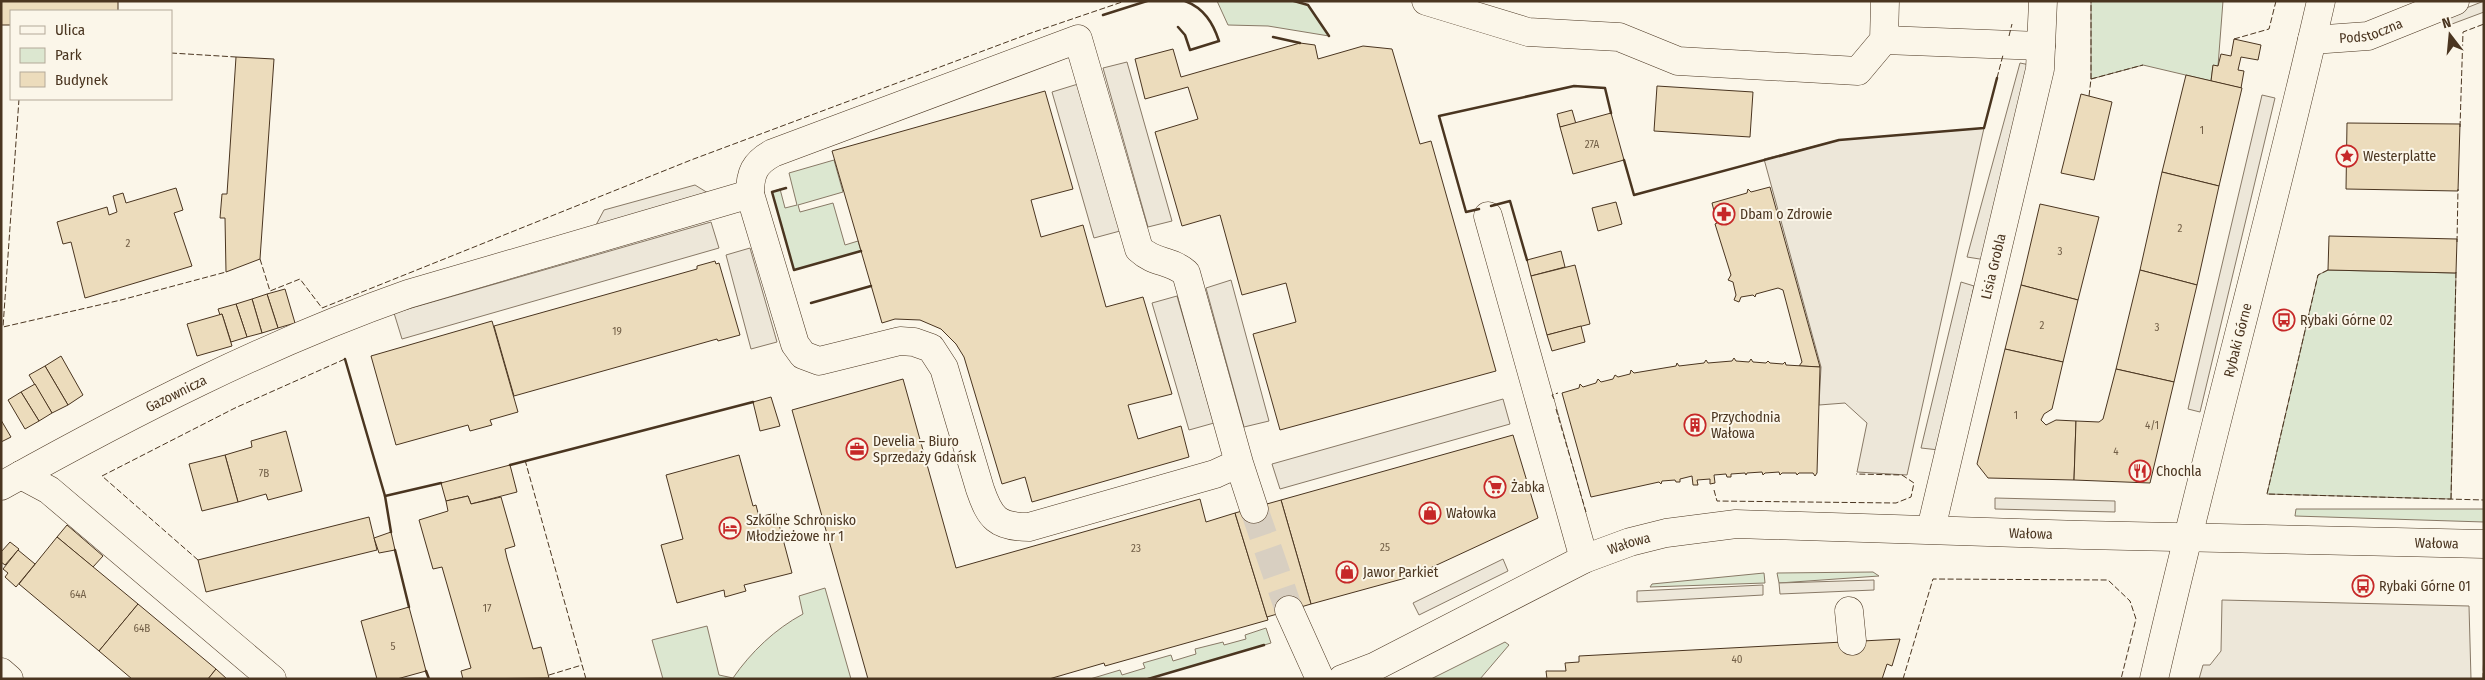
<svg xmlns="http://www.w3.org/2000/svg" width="2485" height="680" font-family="'Fira Sans Condensed',sans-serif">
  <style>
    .green { fill: #dce7d0; stroke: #887966 }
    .parking { fill: #ede7d9; stroke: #887966 }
    .building { fill: #ecdcbc; stroke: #4a3520 }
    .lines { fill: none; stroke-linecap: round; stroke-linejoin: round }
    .minor-tunnel { stroke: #d8cfc1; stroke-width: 28; stroke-dasharray: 28 14; stroke-linecap: butt }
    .minor-casing { stroke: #4a3520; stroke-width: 29 }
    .minor { stroke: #fbf6e9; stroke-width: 28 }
    .fence { stroke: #4a3520; stroke-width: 1; stroke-dasharray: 6 2.5; stroke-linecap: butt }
    .wall { stroke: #4a3520; stroke-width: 2.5 }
    .labels { text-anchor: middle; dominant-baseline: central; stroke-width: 4; stroke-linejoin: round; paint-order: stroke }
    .number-label { font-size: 11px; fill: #725f47 }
    .street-label { font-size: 14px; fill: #4a3520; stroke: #fbf6e9 }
    .poi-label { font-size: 14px; fill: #4a3520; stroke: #fbf6e9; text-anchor: start }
  </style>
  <rect width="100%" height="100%" fill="#fbf6e9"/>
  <!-- green -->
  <g class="green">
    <path d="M1217 1H1294L1308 5 1329 36 1268 26 1228 25Z"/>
    <path d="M2091 1H2223L2218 66H2213L2211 81 2143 65 2091 79Z"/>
    <path d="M834 160 843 192 798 205 800 212 833 203 845 245 858 241 861 251 794 270 772 192 780 189 785 208 797 205 789 173Z"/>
    <path d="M2328 270 2456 273 2451 499 2267 494 2318 275Z"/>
    <path d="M2296 509H2484V522L2295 516Z"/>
    <path d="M1873 572 1879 576 1779 583 1777 573Z"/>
    <path d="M1764 573 1765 583 1650 587 1652 584Z"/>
    <path d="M825 588 851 679H663L652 640 707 626 719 675 733 678C751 652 775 629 803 614L799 596Z"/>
    <path d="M1266 628 1271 643 1148 679H1090L1120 670 1122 675 1145 668 1143 663 1171 655 1173 661 1196 654 1195 649 1223 642 1224 645 1246 639 1245 635Z"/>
    <path d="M1505 642 1509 645 1480 679H1431Z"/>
  </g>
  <!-- parking -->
  <g class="parking">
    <path d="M2484 1V12L2444 27 2451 14Z"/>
    <path d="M1127 62 1172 221 1148 227 1103 68Z"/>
    <path d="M2020 63 2030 65 1986 260 1967 257Z"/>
    <path d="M1078 84 1120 231 1094 238 1052 92Z"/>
    <path d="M2262 95 2275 98 2200 412 2188 409Z"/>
    <path d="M1984 128 1907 475 1857 472 1867 423 1845 403 1819 405 1821 367 1764 159 1839 140Z"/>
    <path d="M695 185 708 193 596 225 604 210Z"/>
    <path d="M711 222 719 248 402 339 394 313Z"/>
    <path d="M750 248 777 342 751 349 726 255Z"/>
    <path d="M1231 280 1269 421 1244 427 1206 288Z"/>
    <path d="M1961 282 1974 286 1939 450 1921 448Z"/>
    <path d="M1177 296 1214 423 1189 430 1152 303Z"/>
    <path d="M1503 399 1510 424 1280 489 1272 464Z"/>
    <path d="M1995 498 2115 501V512L1995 509Z"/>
    <path d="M1503 559 1508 571 1419 615 1413 603Z"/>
    <path d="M1874 580V590L1780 594 1779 583Z"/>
    <path d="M1763 585V595L1637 602V591Z"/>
    <path d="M2222 600 2469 606 2471 679H2199L2203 665H2210L2221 651Z"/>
  </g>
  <!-- building -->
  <g class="building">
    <path d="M1 1H118V11H11V25H1Z"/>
    <path d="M2234 39 2261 45 2258 60 2241 57 2238 70 2244 71 2241 88 2211 81 2213 65 2218 66 2221 54 2231 56Z"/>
    <path d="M1300 43 1315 45 1318 59 1363 46 1392 49 1420 144 1431 141 1496 371 1280 430 1253 334 1296 322 1286 283 1242 295 1220 215 1182 226 1155 132 1198 119 1188 87 1145 99 1135 59 1173 49 1181 77Z"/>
    <path d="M236 57 274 59 260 259 226 272 225 218H220L222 194H227Z"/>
    <path d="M2186 75 2242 88 2219 186 2162 172Z"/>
    <path d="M1657 86 1753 92 1750 137 1654 131Z"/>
    <path d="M1045 91 1073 189 1031 200 1041 237 1083 225 1106 307 1143 297 1172 394 1128 405 1138 439 1181 426 1189 457 1032 502 1025 477 1002 484 964 357 956 344 941 329 920 320 895 319 882 323 832 151Z"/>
    <path d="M2081 94 2112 102 2094 180 2061 173Z"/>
    <path d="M1572 110 1576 124 1560 127 1557 114Z"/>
    <path d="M1611 113 1624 160 1573 174 1560 127Z"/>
    <path d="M2347 123 2460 124 2458 191 2346 189Z"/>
    <path d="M2162 172 2219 186 2197 285 2140 270Z"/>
    <path d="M1770 187 1820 367 1799 366 1802 362 1783 290 1778 288 1756 294 1755 297 1753 295 1741 297 1739 302 1734 300 1736 295 1733 282 1728 280 1731 275 1715 224 1717 223 1712 203 1747 193 1748 189 1751 192Z"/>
    <path d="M176 188 183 210 174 213 192 266 85 298 71 242 63 244 57 222 107 207 109 215 117 212 113 196 123 193 126 203Z"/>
    <path d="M1616 202 1622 224 1598 231 1592 208Z"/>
    <path d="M2040 204 2099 217 2078 300 2021 285Z"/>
    <path d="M2329 236 2457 239 2456 273 2328 270Z"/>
    <path d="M1561 251 1565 267 1531 276 1527 260Z"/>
    <path d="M715 261 716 264 719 263 740 335 718 341 717 339 514 396 494 326 697 269V266Z"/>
    <path d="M1575 265 1590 324 1547 335 1531 276Z"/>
    <path d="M2140 270 2197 285 2174 382 2116 369Z"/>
    <path d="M2021 285 2078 300 2063 362 2005 349Z"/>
    <path d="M285 289 295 323 278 328 267 294Z"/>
    <path d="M267 294 278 328 262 333 252 299Z"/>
    <path d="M252 299 262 333 247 337 236 304Z"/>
    <path d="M236 304 247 337 231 342 222 314 220 315 218 309Z"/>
    <path d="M222 314 232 346 197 356 187 324Z"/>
    <path d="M492 321 518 412 490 420 492 425 470 431 468 425 396 445 371 356Z"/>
    <path d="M1581 326 1585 342 1552 351 1547 335Z"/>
    <path d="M2005 349 2063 362 2052 409 2044 414 2041 420 2046 425 2056 420 2076 421 2074 480 1988 478 1977 464Z"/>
    <path d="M61 356 83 395 68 405 45 366Z"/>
    <path d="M1734 358 1736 361 1749 362 1751 359 1753 362 1766 363 1768 361 1770 363 1783 364 1785 362 1786 365 1820 367 1817 473 1815 476 1813 473H1799L1797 475 1796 473H1782L1780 475 1779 472 1765 473 1763 475 1762 472 1747 473 1746 475 1745 473 1731 474V477H1727L1726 474 1714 475 1715 483 1710 484V479L1697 480 1698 485H1693L1692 476 1680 479V482H1676L1675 480 1662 481 1661 484 1659 482 1591 497 1562 393 1579 388 1580 384 1583 387 1596 383 1598 379 1601 382 1613 379 1615 375 1618 377 1630 374 1631 370 1634 373 1676 366 1677 363 1679 366 1704 363 1706 360 1708 363 1732 361Z"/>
    <path d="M45 366 68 405 52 413 29 375Z"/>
    <path d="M2116 369 2174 382 2150 483 2074 480 2076 421 2099 422 2103 419Z"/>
    <path d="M903 379 956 568 1200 499 1206 522 1235 513 1268 620 1105 666 1104 663 1049 679H868L792 410Z"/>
    <path d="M35 384 52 413 39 421 21 392Z"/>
    <path d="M21 392 39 421 25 429 8 400Z"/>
    <path d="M771 397 780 426 760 431 753 402Z"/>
    <path d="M1 420 11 437 1 442Z"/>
    <path d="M286 431 302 491 268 500 266 494 238 502 225 455 252 447 251 441Z"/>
    <path d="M1513 435 1538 518 1413 576 1311 604 1281 500Z"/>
    <path d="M225 455 238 502 202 511 189 464Z"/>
    <path d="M739 455 753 506 756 505 759 517 776 513 792 573 744 585 746 591 725 597 724 590 677 603 661 545 683 539 666 475Z"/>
    <path d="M510 465 517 492 471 504 468 496 446 501 441 483Z"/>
    <path d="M468 496 471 504 501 497 515 546 505 549 507 558 533 649 541 647 549 678 463 679 461 671 471 668 442 567 433 569 419 520 448 511 446 501Z"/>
    <path d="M1281 500 1311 604 1267 617 1235 513Z"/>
    <path d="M369 517 377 550 206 592 198 560Z"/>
    <path d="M67 525 103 556 93 567 57 537Z"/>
    <path d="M391 532 395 550 379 553 374 538Z"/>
    <path d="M57 537 138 604 99 651 19 584Z"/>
    <path d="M10 542 19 549 5 565 1 562V552Z"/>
    <path d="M18 550 35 564 16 587 5 577 8 573 3 569Z"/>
    <path d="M138 604 216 669 208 679H132L99 651Z"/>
    <path d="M409 607 426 671 397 679H377L361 621Z"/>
    <path d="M1900 639 1892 666 1887 664 1882 679H1547L1546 671H1566L1565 663 1579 662V656Z"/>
    <path d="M216 669 227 679H208Z"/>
  </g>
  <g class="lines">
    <!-- minor-tunnel -->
    <path class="minor-tunnel" d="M1254 509 1289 610"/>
    <!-- minor casing -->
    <g class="minor-casing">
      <g id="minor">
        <path d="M1426 1 1528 32 1619 37 1678 61 1858 71 1884 40 1885 1"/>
        <path d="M1884 40 2041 46"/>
        <path id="s1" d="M2312 40 2368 36 2455 1"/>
        <path d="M1488 216 1584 559"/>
        <path d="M1239 463 1215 474 1029 527C997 527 990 518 980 489L944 368 931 348 914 342 900 341 819 361 803 355 795 344 750 194C750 174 754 163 773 153L1078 39 1139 249C1155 264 1170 259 1186 273L1239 463 1254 509"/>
        <path d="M21 475 49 490 272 679"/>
        <path id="s2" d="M1 486C132 413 266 344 408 294L750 194"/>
        <path id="s3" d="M1931 529 2040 69 2043 1"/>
        <path d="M1289 610 1320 679"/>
        <path d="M1849 611 1852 641"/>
        <path d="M1 672 9 679"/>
        <path id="s4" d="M1342 679 1376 666 1584 559 1630 542 1666 533 1736 524 2083 535 2484 544"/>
        <path id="s5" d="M2154 679C2206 452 2269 228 2321 1"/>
      </g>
    </g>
    <!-- minor -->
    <use href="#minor" class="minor"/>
    <!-- fence -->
    <g class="fence">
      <path d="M2009 36 2012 24"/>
      <path d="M2234 39 2269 29 2276 1"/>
      <path d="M171 53 236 57"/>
      <path d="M1997 78 2003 55"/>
      <path d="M2091 79 2143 65"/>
      <path d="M2089 96 2091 79V1"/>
      <path d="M19 99 3 327 121 300 226 272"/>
      <path d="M2460 127 2463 32 2484 24"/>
      <path d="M2457 242 2458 189"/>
      <path d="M260 259 270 291 300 279 322 308 691 160 1031 33 1125 1"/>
      <path d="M2328 270 2318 275 2267 494 2484 500"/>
      <path d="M1554 399 1552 395 1558 393"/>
      <path d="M1556 409 1586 512"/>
      <path d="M525 460 586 679"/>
      <path d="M1714 490 1717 501 1896 503 1911 497 1914 483 1902 475 1856 474"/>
      <path d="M2451 499 2456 272"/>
      <path d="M198 560 102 476 235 408 345 359"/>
      <path d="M549 675 582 665"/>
      <path d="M1903 679 1933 579 2108 580 2130 601 2136 619 2121 679"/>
      <path d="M2483 679 2484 649"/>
    </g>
    <!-- wall -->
    <g class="wall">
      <path d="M1294 1 1308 5 1329 36"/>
      <path d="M1103 15 1147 1"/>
      <path d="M1178 27 1185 35 1190 50 1219 41C1213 23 1204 8 1185 1"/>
      <path d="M1273 37 1300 43"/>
      <path d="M1624 160 1634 195 1839 140 1984 128 1997 78"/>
      <path d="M786 188 772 192 794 270 861 251"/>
      <path d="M1491 206 1510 201 1527 260"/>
      <path d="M1479 209 1466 212 1439 116 1574 86 1605 88 1611 113"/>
      <path d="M811 303 871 286"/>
      <path d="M345 359 385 496 441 483"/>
      <path d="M510 465 753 402"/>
      <path d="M385 496 391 532"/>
      <path d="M395 550 409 607"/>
      <path d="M426 671 429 679"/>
      <path d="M1148 679 1264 645"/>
    </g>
  </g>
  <!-- icons -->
  <defs>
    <g id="sight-ring" transform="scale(1.125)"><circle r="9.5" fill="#fbf6e9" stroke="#c62828" stroke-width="1.5"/><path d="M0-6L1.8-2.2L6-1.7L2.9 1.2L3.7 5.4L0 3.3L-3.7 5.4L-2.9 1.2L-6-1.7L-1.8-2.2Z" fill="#c62828"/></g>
    <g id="pharmacy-ring" transform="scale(1.125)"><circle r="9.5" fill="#fbf6e9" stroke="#c62828" stroke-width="1.5"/><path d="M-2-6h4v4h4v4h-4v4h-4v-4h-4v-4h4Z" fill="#c62828"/></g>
    <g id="bus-ring" transform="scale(1.125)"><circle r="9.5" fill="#fbf6e9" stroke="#c62828" stroke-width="1.5"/><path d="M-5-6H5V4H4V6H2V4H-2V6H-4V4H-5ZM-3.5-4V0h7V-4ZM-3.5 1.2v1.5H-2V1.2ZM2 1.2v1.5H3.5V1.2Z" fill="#c62828"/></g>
    <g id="building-ring" transform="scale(1.125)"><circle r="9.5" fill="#fbf6e9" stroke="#c62828" stroke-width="1.5"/><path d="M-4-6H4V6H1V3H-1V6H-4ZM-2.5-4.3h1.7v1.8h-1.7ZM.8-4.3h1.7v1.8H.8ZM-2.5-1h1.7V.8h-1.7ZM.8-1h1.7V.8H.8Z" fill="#c62828"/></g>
    <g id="office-ring" transform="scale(1.125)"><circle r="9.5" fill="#fbf6e9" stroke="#c62828" stroke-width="1.5"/><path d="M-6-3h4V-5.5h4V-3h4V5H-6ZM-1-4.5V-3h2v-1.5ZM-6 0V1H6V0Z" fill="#c62828"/></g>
    <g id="restaurant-ring" transform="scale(1.125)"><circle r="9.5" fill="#fbf6e9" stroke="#c62828" stroke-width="1.5"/><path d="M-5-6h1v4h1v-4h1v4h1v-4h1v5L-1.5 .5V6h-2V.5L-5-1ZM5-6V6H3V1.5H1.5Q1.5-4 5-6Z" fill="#c62828"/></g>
    <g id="supermarket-ring" transform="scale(1.125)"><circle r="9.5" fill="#fbf6e9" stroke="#c62828" stroke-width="1.5"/><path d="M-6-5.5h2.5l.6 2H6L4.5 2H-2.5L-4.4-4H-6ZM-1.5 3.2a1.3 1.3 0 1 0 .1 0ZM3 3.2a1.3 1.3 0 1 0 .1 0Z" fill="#c62828"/></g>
    <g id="shop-ring" transform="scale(1.125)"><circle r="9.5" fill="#fbf6e9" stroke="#c62828" stroke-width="1.5"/><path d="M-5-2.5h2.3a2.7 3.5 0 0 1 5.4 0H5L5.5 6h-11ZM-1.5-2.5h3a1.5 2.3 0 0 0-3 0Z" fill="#c62828"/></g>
    <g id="hotel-ring" transform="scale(1.125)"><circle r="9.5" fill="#fbf6e9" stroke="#c62828" stroke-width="1.5"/><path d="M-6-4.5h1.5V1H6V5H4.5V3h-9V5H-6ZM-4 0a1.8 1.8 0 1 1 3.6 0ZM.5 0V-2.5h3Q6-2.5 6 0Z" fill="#c62828"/></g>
  </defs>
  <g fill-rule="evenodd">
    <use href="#sight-ring" x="2347" y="156"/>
    <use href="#pharmacy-ring" x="1724" y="214"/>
    <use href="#bus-ring" x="2284" y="320"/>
    <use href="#building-ring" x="1695" y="425"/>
    <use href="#office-ring" x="857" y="449"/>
    <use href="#restaurant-ring" x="2140" y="471"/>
    <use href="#supermarket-ring" x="1495" y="487"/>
    <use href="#shop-ring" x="1430" y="513"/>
    <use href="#hotel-ring" x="730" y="528"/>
    <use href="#shop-ring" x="1347" y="572"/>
    <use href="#bus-ring" x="2363" y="586"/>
  </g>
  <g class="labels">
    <!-- number labels -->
    <g class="number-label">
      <text x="2202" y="130">1</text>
      <text x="1592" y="144">27A</text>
      <text x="2180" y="228">2</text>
      <text x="128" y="243">2</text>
      <text x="2060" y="251">3</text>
      <text x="2042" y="325">2</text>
      <text x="2157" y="327">3</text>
      <text x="617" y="331">19</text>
      <text x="2016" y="415">1</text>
      <text x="2152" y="425">4/1</text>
      <text x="2116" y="451">4</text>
      <text x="264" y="473">7B</text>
      <text x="1385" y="547">25</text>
      <text x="1136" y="548">23</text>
      <text x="78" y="594">64A</text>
      <text x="487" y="608">17</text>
      <text x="142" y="628">64B</text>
      <text x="393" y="646">5</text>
      <text x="1737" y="659">40</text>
    </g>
    <!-- street labels -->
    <g class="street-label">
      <text stroke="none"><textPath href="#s1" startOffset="60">Podstoczna</textPath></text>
      <text stroke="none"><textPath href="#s3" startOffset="270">Lisia Grobla</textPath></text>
      <text stroke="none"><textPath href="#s5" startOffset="349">Rybaki Górne</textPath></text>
      <text stroke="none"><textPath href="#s2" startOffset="198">Gazownicza</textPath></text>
      <text stroke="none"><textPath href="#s4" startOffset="722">Wałowa</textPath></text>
      <text stroke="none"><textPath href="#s4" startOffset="1128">Wałowa</textPath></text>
      <text stroke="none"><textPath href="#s4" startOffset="318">Wałowa</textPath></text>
    </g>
    <!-- poi labels -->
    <g class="poi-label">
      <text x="2363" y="156">Westerplatte</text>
      <text x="1740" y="214">Dbam o Zdrowie</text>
      <text x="2300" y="320">Rybaki Górne 02</text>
      <text x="1711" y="417">Przychodnia<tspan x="1711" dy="16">Wałowa</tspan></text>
      <text x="873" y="441">Develia – Biuro<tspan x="873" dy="16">Sprzedaży Gdańsk</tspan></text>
      <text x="2156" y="471">Chochla</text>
      <text x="1511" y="487">Żabka</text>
      <text x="1446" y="513">Wałowka</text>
      <text x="746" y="520">Szkolne Schronisko<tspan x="746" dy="16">Młodzieżowe nr 1</tspan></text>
      <text x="1363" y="572">Jawor Parkiet</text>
      <text x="2379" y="586">Rybaki Górne 01</text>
    </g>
  </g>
  <!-- border -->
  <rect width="2485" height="680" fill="none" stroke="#4a3520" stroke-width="5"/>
  <!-- legend -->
  <rect x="10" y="10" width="162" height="90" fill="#fbf6e9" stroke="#b4a999"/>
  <rect x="20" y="26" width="25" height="8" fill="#fbf6e9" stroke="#b4a999"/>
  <text x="55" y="35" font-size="15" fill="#4a3520">Ulica</text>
  <rect x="20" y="48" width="25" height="15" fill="#dce7d0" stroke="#b4a999"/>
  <text x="55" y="60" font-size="15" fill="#4a3520">Park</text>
  <rect x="20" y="72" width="25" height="15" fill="#ecdcbc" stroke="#b4a999"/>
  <text x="55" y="85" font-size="15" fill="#4a3520">Budynek</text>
  <!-- north arrow -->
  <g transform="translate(2450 35) rotate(344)" stroke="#fbf6e9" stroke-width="4" paint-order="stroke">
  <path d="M0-4L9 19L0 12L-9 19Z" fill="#4a3520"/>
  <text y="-8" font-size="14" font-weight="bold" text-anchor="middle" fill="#4a3520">N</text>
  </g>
</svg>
